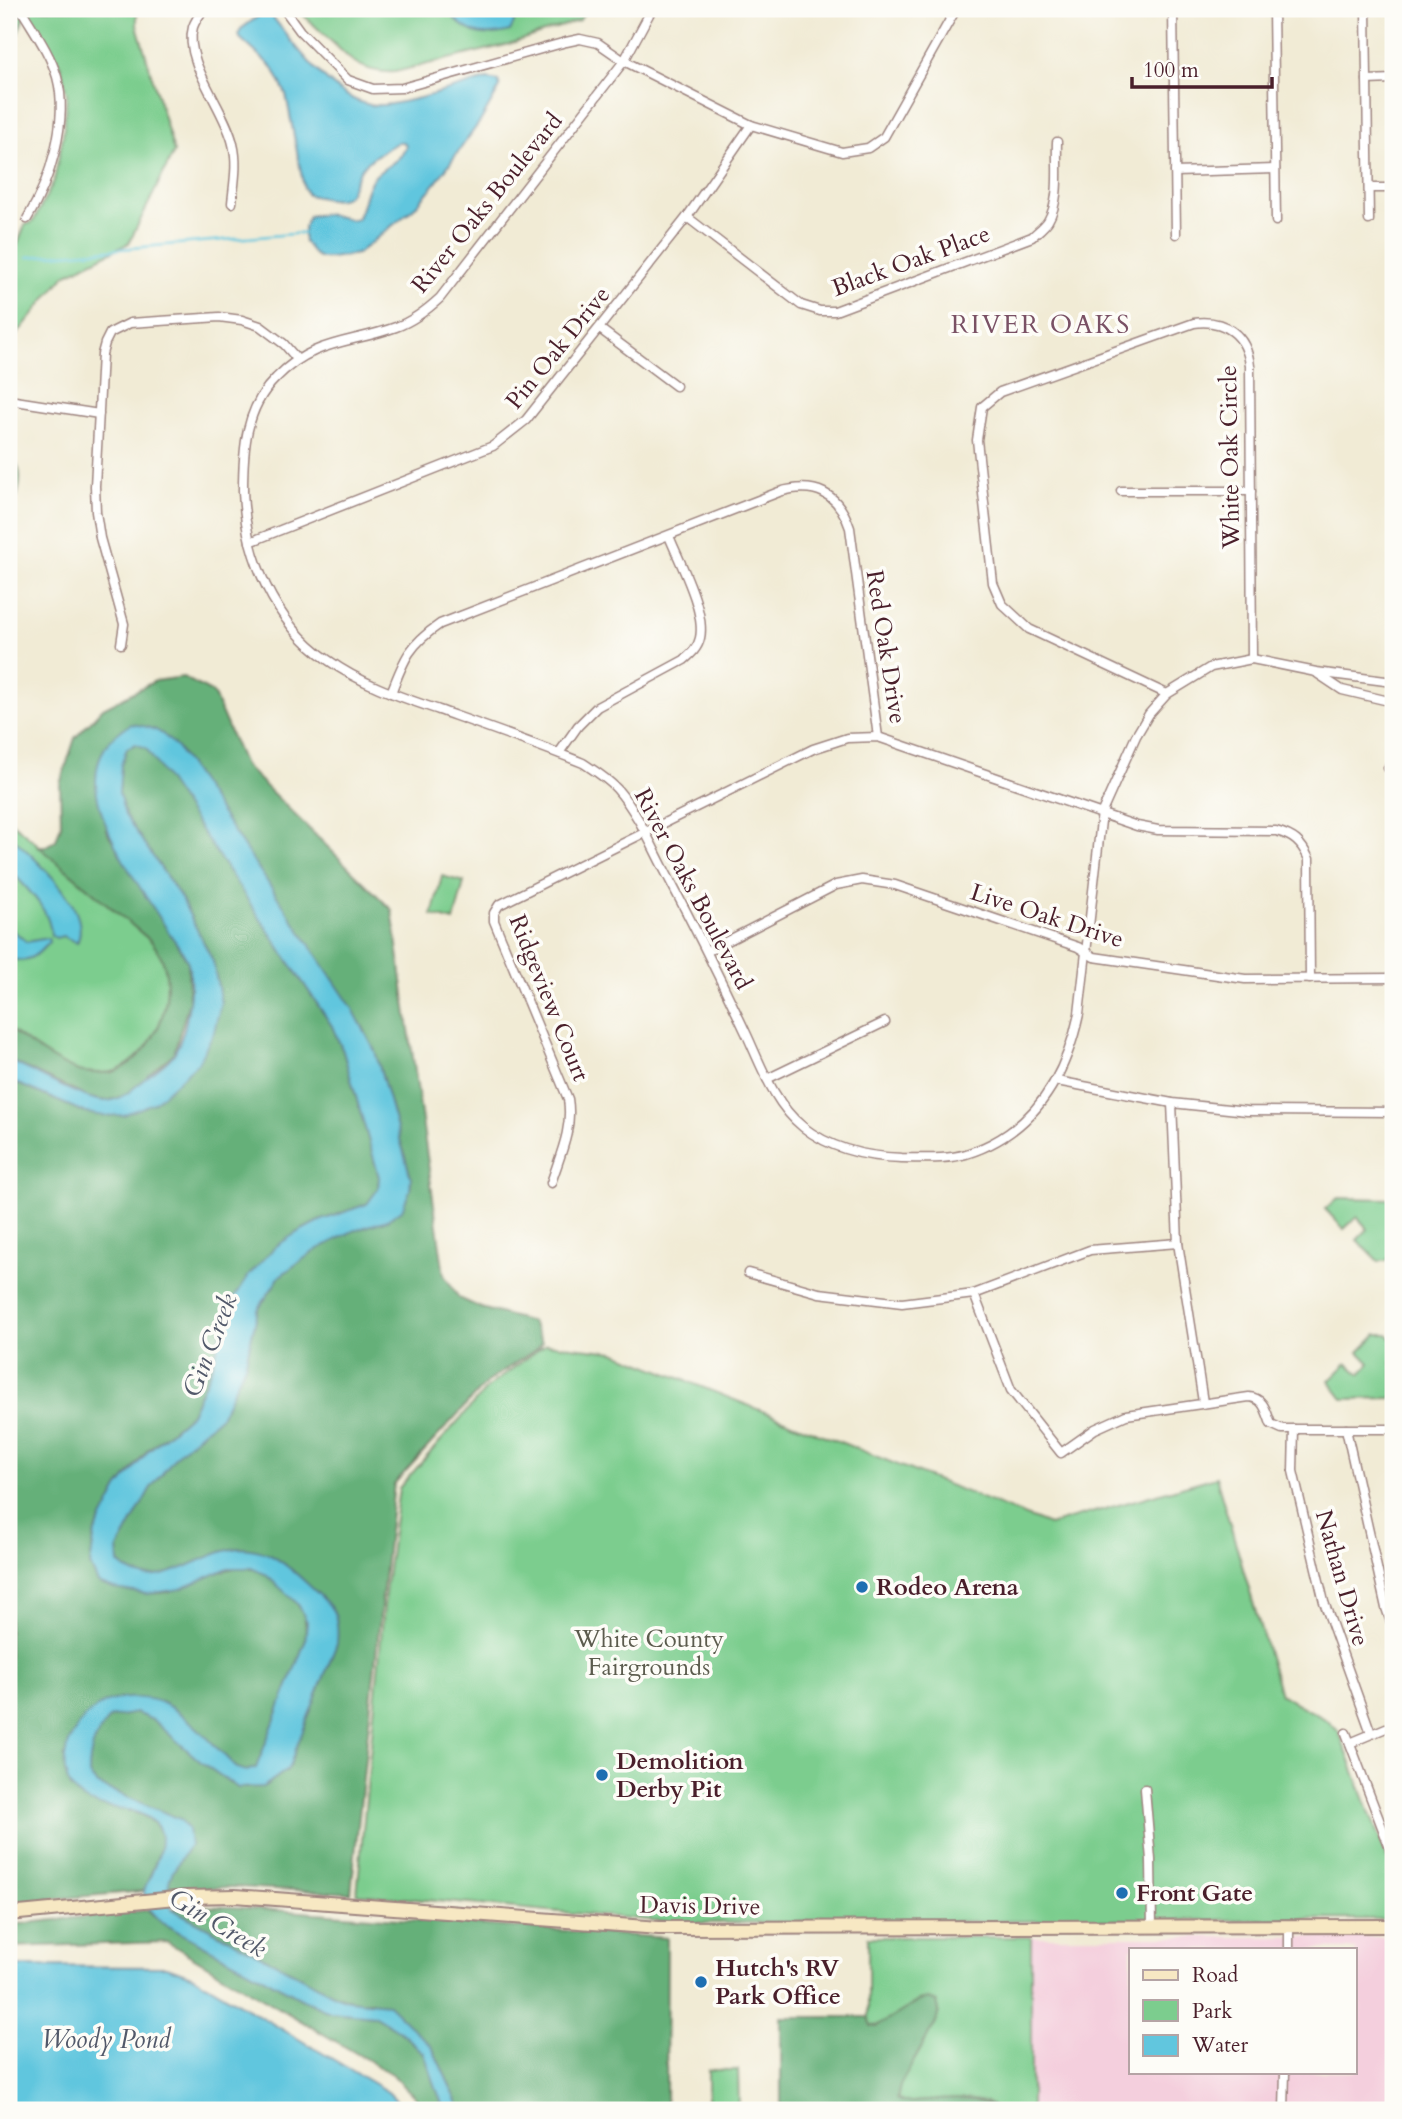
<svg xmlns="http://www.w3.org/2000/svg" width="1402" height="2119" font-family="Cardo,serif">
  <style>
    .built { fill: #f4cfdd; fill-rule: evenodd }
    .green { fill: #7ccd8e; stroke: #63765c; stroke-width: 2 }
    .forest { fill: #65b079; stroke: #586852; stroke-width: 2 }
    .water { fill: #61c6de; stroke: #567284; stroke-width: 2 }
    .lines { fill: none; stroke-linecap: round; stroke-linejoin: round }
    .stream { stroke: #61c6de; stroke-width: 2.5 }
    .street-casing { stroke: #9e8580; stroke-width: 11 }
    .secondary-casing { stroke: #9e8580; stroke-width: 16 }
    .street { stroke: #fff; stroke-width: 8 }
    .secondary { stroke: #f7e8c3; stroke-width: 12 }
    .poi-dot { fill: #1f6fb2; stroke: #fdfcf7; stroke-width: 2.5 }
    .labels { text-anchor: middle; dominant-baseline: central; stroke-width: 7; stroke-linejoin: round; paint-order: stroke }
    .street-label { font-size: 24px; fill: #4a1f2b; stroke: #fdfcf7 }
    .poi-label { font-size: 24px; font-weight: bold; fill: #4a1f2b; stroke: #fdfcf7; text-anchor: start }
    .park-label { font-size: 24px; fill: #5c5c4e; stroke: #fdfcf7 }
    .neighbourhood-label { font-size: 26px; letter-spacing: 2px; fill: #7a5165; stroke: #fdfcf7 }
    .water-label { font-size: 26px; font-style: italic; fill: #52596a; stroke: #fdfcf7 }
  </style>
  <rect width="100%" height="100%" fill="#fdfcf7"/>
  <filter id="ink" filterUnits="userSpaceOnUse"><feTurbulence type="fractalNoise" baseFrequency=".0143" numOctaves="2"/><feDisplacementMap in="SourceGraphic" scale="14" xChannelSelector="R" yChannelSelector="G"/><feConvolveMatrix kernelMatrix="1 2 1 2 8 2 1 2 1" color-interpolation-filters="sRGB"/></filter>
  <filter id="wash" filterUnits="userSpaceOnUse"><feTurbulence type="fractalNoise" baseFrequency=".00686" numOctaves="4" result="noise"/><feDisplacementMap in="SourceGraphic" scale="28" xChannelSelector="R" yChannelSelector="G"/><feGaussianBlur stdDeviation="1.57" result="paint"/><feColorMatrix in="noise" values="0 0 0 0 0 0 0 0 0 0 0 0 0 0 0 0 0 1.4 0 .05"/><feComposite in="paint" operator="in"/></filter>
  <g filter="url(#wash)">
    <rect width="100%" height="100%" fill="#f1ebd5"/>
    <!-- built -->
    <path class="built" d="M1031 1937H1393V2110H1031ZM1131 1949H1355V2072H1131Z"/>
    <!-- green -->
    <g class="green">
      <path d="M9 9H137V25L174 152 129 243 65 275 9 344V266L25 225 33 222 54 181 63 136 67 95 61 66 27 10 9 56Z"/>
      <path d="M297 9H586L580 20 506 45 395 72C377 73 364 69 350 59Z"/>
      <path d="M9 455C30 472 16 499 9 519Z"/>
      <path d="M9 820 152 942C156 948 161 955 163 961 176 1001 155 1055 116 1071 108 1074 91 1073 83 1072 64 1069 25 1041 9 1029Z"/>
      <path d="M442 876 464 882 454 921 432 915Z"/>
      <path d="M1338 1198 1393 1199V1254L1386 1261H1378L1357 1240 1368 1229 1357 1217 1344 1229 1325 1209Z"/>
      <path d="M1377 1334H1387L1393 1340V1360L1391 1363 1393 1365V1398L1343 1399 1329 1381 1347 1363 1360 1374 1370 1363 1359 1352Z"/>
      <path d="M546 1344 614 1352 1049 1525 1216 1477 1280 1694 1327 1720 1339 1732 1393 1874V1919L683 1923 357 1894 386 1585 399 1488 489 1386Z"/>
      <path d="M868 1937H1031V2110H998L986 2102 965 2099 911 2102H903L897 2099 900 2085 936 2022 939 2011 919 2001 882 2025 871 2026 868 2017Z"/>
      <path d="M708 2070H738L739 2108H708Z"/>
    </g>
    <!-- forest -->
    <g class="forest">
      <path d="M183 677 213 693 244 765 392 910 444 1275 459 1298 481 1308 532 1322 542 1342 538 1348 487 1382 394 1484 351 1893 235 1887 167 1889 168 1878 190 1846 180 1819 98 1785 89 1775C89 1749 93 1739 109 1718L136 1713 153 1720 201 1762 238 1788 263 1787 288 1769 337 1643C327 1626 308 1586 296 1574 281 1559 255 1545 233 1549 198 1555 151 1598 119 1563L118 1548 150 1489 179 1452 222 1415 245 1365 258 1310 280 1276 315 1250 353 1231 387 1220 410 1190 411 1178 375 1051 363 1027 178 749 131 725 106 830 188 962 189 1002 174 1053 127 1095 107 1101 89 1098 9 1060V1029C25 1041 64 1069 83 1072 91 1073 108 1074 116 1071 155 1055 176 1001 163 961 161 955 156 948 152 942L38 846H46L56 840 61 825 60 784 75 738 103 708 155 681Z"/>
      <path d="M136 744 147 748 332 1026 343 1051 379 1177 378 1189 367 1204 317 1222 296 1233 227 1309 213 1365 191 1414 147 1451 118 1488 95 1532 90 1566C102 1572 137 1592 149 1593 188 1597 225 1553 263 1573 271 1577 277 1585 284 1590 303 1608 308 1615 305 1642L256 1768 246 1771 237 1768 182 1716 163 1703 120 1698 64 1756 100 1805C120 1807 167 1815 161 1845 158 1860 149 1876 144 1891L9 1903V1080L86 1113 124 1115 221 1003 213 961 181 898 125 815 119 793 121 765 127 748Z"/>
      <path d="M187 1906 232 1907 667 1938 666 2110H461L432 2047 371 2001 359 2002 337 1996 172 1909Z"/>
      <path d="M148 1910 162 1923 316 2006 330 2012 375 2016 398 2030 424 2053 444 2110H423L416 2098 393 2075 167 1942 9 1947V1925Z"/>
      <path d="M928 1999 937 2002 939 2011 936 2022 900 2085 897 2099 903 2102H911C940 2101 973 2093 998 2110H781V2017H868L871 2026 876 2027 919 2001Z"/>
    </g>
    <!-- water -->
    <g class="water">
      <path d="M453 9H514V23L510 31C486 37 471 36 454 18Z"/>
      <path d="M260 15 272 16C293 43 334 100 371 105 396 108 459 86 487 79L498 81 500 87 481 120 435 184 413 209 357 254 331 258H320L314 254 304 241V227L309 216 326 214 352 220 357 219C365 206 364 188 374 177 384 166 402 161 406 146L404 142H398C385 150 367 159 359 172 355 179 353 186 350 193 342 205 320 197 308 195L304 188 286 94 273 68 240 38 239 34 241 29Z"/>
      <path d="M131 724C155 727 162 731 178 749L353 1009 375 1051 411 1178 410 1190 402 1210 387 1220 353 1231 316 1250 280 1276 258 1310 245 1365 222 1415 179 1452 150 1489 118 1548 119 1563C152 1598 198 1554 233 1549 243 1547 261 1550 270 1555 285 1562 300 1577 312 1588 333 1607 340 1614 337 1643L288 1769 263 1787 238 1788 201 1762 153 1720 136 1713 109 1718C94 1737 89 1751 89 1775L98 1785 180 1819 188 1829 190 1846C174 1869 162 1880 172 1909L337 1996 348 2000 388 2004 432 2047 461 2110H444L424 2053 398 2030 375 2016 330 2012 316 2006 162 1923C151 1913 144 1906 144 1891 150 1874 169 1843 157 1826 140 1804 102 1811 83 1799 43 1772 75 1710 113 1700 129 1696 149 1697 165 1704 192 1718 215 1747 237 1768L246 1771 256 1768 305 1642 307 1622 298 1604 265 1574 251 1568H228L181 1589 147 1594 114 1589 98 1583 90 1565 95 1532 118 1488 148 1451 191 1414 213 1365 227 1309 249 1275 275 1247 296 1233 317 1222 367 1204 378 1189 379 1177 343 1051 332 1026 146 748 136 744 127 748 121 765 119 793 125 815 181 898 213 961 221 1003 214 1032 198 1063 154 1103 124 1115 105 1116 86 1113 9 1080V1060C30 1070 86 1102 107 1101 122 1099 132 1090 143 1080 153 1072 169 1063 175 1052 187 1031 194 987 188 963 185 953 174 941 168 931 136 878 47 771 131 724Z"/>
      <path d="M9 834C32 857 94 907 77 943L63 936 56 938 51 935C50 908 26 888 9 869Z"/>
      <path d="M9 927 27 942 48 938 49 942C38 955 26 965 9 958Z"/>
      <path d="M9 1966 167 1967 194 1977 388 2092 406 2110H9Z"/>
    </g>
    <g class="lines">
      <!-- stream -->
      <g class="stream">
        <path d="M28 257 304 233"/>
        <path d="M12 259 18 258"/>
      </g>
    </g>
  </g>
  <g filter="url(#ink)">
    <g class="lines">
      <!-- street casing -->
      <g class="street-casing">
        <g id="street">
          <path d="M21 9C34 31 50 53 57 77 69 121 50 181 27 219"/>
          <path d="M204 9C200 14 195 21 193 27 183 62 225 108 233 144 238 163 234 183 232 203"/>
          <path d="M284 9 300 31 348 80 373 89 402 88 566 42 580 39 598 43 624 61 751 125 842 152 868 148 884 137 956 9"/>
          <path d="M652 9 624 61 440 298C427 310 413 321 396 327 350 344 314 339 276 378 245 408 243 450 243 491 245 555 274 623 328 660 361 684 401 697 439 710 487 727 536 744 583 763 595 771 607 778 617 789 637 812 651 844 665 871 693 924 720 978 746 1033 761 1065 774 1104 803 1127 832 1150 867 1157 902 1158 923 1158 946 1160 966 1154 1033 1133 1065 1079 1079 1014L1102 812 1136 736 1149 714 1167 694 1211 667 1252 659 1316 672 1393 682"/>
          <path d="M1173 9 1176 234"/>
          <path d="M1273 9 1276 221"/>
          <path d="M1366 9 1369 220"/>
          <path d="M1367 80 1393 79"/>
          <path d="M1175 172 1275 169"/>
          <path d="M1369 188H1393"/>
          <path d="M687 217 801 305 820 311H835L1032 237C1037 232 1044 227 1048 221 1061 199 1056 166 1057 142"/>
          <path d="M600 329 676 386"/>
          <path d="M9 400 99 414"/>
          <path d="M1121 491H1251"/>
          <path d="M250 542 493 446 526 420 687 217 751 125"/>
          <path d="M121 644 124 624 100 538 96 512 95 486 102 354 105 343 110 333 130 323 219 317 242 320 260 326 284 344 297 359"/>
          <path d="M1318 674 1342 690 1393 702"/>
          <path d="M391 693C404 659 409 645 440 624L779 492C815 482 838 492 850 528L878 737"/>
          <path d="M1167 694 1029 629 1002 604 993 583 977 440 982 407 1000 392 1194 323C1225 319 1247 335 1250 366L1252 659"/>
          <path d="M559 753 578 726 597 707 684 660C691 654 698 648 700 638 706 611 679 561 669 536"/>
          <path d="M1388 768H1393"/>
          <path d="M708 951 836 885 862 880 895 885 1078 947 1094 957 1245 979 1393 978"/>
          <path d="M767 1079 885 1022"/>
          <path d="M1057 1081 1172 1103 1247 1111 1393 1112"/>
          <path d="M1172 1103 1178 1243 1203 1402"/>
          <path d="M551 1183C560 1155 573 1129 568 1099L494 921V913L499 905 813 749 847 738 878 737 1137 826 1158 830 1276 831C1294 836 1301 842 1309 859L1310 979"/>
          <path d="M748 1273 819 1293 902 1303 974 1294 1090 1250 1178 1243"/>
          <path d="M974 1294 1011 1390 1061 1453 1095 1429 1126 1415 1249 1397C1264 1398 1266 1411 1271 1424L1282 1429H1393"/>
          <path d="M1294 1429 1293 1471 1324 1602 1371 1733"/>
          <path d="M1346 1429 1386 1608 1393 1628"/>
          <path d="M1346 1733 1393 1856"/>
          <path d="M1350 1743 1393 1725"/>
          <path d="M1145 1789 1151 1860 1152 1928"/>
          <path d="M1289 1949V1927"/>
          <path d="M1284 2110 1285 2072"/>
        </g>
      </g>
      <!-- secondary casing -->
      <g class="secondary-casing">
        <path id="secondary" d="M9 1914 186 1897 235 1896 659 1928 1393 1926"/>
      </g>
      <!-- street -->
      <use href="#street" class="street"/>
      <!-- secondary -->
      <use href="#secondary" class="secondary"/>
    </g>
  </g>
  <!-- markers -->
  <g class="poi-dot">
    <circle cx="862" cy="1587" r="7"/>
    <circle cx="602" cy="1775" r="7"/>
    <circle cx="1122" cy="1893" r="7"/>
    <circle cx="701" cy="1982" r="7"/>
  </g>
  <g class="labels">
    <!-- street labels -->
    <g class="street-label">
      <text transform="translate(487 203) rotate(-51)">River Oaks Boulevard</text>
      <text transform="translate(911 261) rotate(-20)">Black Oak Place</text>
      <text transform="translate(558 348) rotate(-51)">Pin Oak Drive</text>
      <text transform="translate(1230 457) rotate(-91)">White Oak Circle</text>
      <text transform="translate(886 647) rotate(81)">Red Oak Drive</text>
      <text transform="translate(693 889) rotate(62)">River Oaks Boulevard</text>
      <text transform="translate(1047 916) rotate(18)">Live Oak Drive</text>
      <text transform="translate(549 998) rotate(68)">Ridgeview Court</text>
      <text transform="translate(1342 1578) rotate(74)">Nathan Drive</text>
      <text transform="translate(700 1906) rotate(1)">Davis Drive</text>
    </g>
    <!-- poi labels -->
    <g class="poi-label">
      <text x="876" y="1587">Rodeo Arena</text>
      <text x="616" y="1761">Demolition<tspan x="616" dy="28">Derby Pit</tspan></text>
      <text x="1136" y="1893">Front Gate</text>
      <text x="715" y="1968">Hutch's RV<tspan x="715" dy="28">Park Office</tspan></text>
    </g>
    <!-- park labels -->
    <g class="park-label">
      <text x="649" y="1639">White County<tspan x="649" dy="28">Fairgrounds</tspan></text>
    </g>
    <!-- neighbourhood labels -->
    <g class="neighbourhood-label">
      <text x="1041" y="324">RIVER OAKS</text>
    </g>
    <!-- water labels -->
    <g class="water-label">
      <text transform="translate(210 1345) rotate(-69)">Gin Creek</text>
      <text transform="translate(218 1923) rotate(31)">Gin Creek</text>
      <text x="106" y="2039">Woody Pond</text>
    </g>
  </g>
  <!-- margin -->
  <rect width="1402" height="2119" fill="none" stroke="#fdfcf7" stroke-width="35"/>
  <!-- legend -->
  <rect x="1129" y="1948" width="228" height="126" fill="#fdfcf7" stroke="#b5a4a5" stroke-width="2"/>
  <rect x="1143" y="1970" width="35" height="10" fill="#f7e8c3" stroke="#b5a4a5" stroke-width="2"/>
  <text x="1192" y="1982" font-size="21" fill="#4a1f2b">Road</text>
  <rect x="1143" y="2000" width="35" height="21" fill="#7ccd8e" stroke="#b5a4a5" stroke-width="2"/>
  <text x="1192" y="2018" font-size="21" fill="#4a1f2b">Park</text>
  <rect x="1143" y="2035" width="35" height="21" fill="#61c6de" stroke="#b5a4a5" stroke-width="2"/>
  <text x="1192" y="2052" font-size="21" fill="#4a1f2b">Water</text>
  <!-- scale -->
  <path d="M1132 77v10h140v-10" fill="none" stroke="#4a1f2b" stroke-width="3.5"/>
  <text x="1143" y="77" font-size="21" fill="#4a1f2b" stroke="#fdfcf7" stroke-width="5" paint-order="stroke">100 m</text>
</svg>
